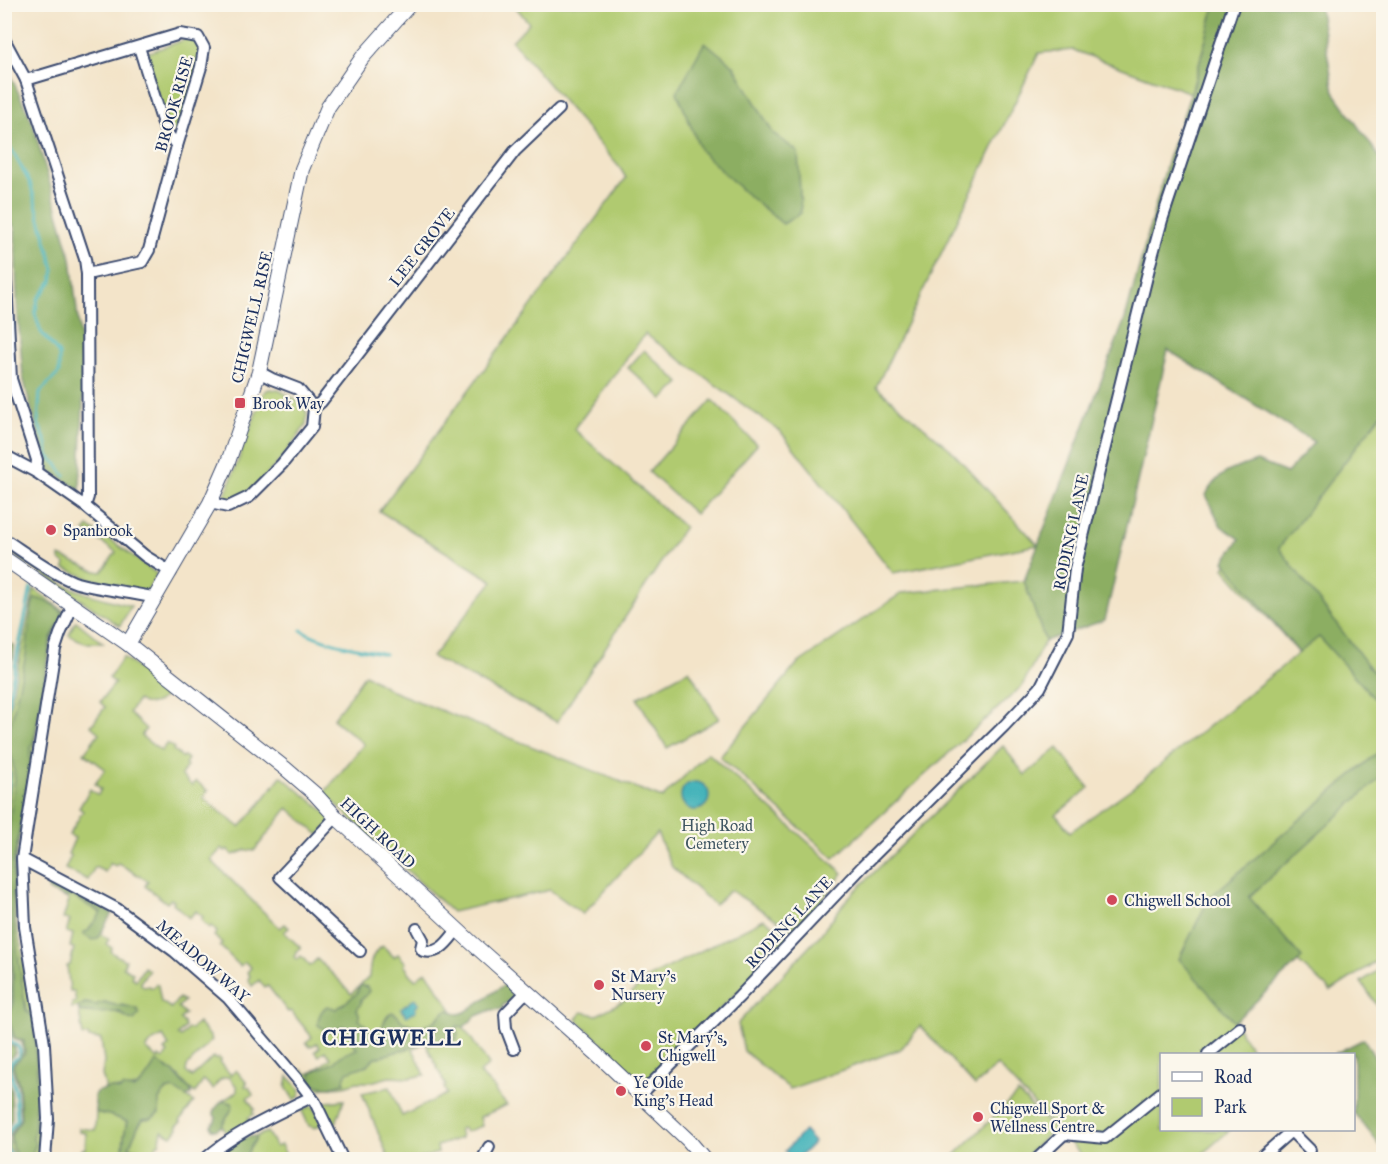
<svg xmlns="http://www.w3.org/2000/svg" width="1388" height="1164" font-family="'IM FELL Great Primer',serif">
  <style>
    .green { fill: #b0ca70; stroke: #667c67; stroke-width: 1.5; fill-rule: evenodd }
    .forest { fill: #8cae62; stroke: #546e60; stroke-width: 1.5 }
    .water { fill: #42b2b9; stroke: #2e708c; stroke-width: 1.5 }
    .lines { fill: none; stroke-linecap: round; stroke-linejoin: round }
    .stream { stroke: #42b2b9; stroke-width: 3 }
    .minor-casing { stroke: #3b4a6e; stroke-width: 14 }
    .major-casing { stroke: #3b4a6e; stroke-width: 16 }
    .minor { stroke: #fff; stroke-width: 10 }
    .major { stroke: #fff; stroke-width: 14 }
    .poi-dot { fill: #d1495b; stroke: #fbf7ec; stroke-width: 2 }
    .labels { text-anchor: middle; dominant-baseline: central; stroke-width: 4.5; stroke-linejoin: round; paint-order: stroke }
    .street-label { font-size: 16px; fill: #1b2f5e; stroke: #fbf7ec }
    .poi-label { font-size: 16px; fill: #1b2f5e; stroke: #fbf7ec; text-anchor: start }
    .park-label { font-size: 16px; fill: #405662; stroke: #fbf7ec }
    .district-label { font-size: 22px; font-weight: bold; letter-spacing: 1.5px; fill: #1b2f5e; stroke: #fbf7ec }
  </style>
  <rect width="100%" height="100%" fill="#fbf7ec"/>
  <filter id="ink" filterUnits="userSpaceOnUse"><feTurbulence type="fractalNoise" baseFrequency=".0167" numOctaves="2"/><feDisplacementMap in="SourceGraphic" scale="12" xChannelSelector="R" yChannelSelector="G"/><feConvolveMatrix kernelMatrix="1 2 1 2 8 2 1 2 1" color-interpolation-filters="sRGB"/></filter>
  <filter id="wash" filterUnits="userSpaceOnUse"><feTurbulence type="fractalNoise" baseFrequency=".008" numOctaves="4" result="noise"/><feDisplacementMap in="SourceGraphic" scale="24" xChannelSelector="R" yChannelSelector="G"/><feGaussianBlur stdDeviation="1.35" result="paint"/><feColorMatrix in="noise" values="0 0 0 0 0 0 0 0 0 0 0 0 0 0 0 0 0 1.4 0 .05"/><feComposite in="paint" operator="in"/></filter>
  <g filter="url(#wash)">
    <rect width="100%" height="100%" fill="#f3e4c9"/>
    <!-- green -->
    <g class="green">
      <path d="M514 5H1215L1191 93 1073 50 1039 53 876 387 950 449 1038 545 893 573 781 432 645 334 574 429 684 527 557 722 432 657 493 581 379 511 626 178 620 168 512 41 529 23Z"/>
      <path d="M189 38 204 48 177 131 169 128 146 62 147 53Z"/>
      <path d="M644 350 680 383 663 399 628 368Z"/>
      <path d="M269 389 279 390 300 402 307 413 306 425 281 460 248 494 231 502 224 498 264 392Z"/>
      <path d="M712 400 757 445 695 514 649 472Z"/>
      <path d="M1383 408V957L1331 991 1297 961 1234 1022 1255 1054H1162V1130H1230L1196 1159H1085L997 1065 975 1086 920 1026 901 1049 790 1089 744 1051 738 1024 739 1022 820 935 847 899 1003 746 1025 775 1058 748 1089 788 1056 815 1070 832 1132 788 1299 653 1224 568 1240 539Z"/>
      <path d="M88 527 115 543 157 574 147 591H143L88 578 64 568 65 564 60 560V556L96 571 102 572 116 552 85 531Z"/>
      <path d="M4 547 64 585 88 594 131 606 120 626 5 549Z"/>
      <path d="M1024 581 1047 637 1022 686 834 858 720 757 797 664 902 593Z"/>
      <path d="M34 589 67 613 52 638 15 864 16 922 37 1026 42 1118 39 1159H17L9 1148 10 1135 20 1118 18 1086 11 1065 23 1052 22 1042 13 1039 5 1016 4 1014 11 1006V958L4 906 5 840 11 775 8 761 5 755V730Z"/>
      <path d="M76 621 103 643H85L69 635 72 628Z"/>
      <path d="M123 657 168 693C160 703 150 709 138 700L129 713 146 729 141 736 161 751 167 743 174 748 173 750 182 757 184 756 188 759 185 764 187 766 181 775 192 786 196 781 208 791 203 798 240 827 260 804 281 776 334 819 319 835 288 808 254 851 246 850 233 855 227 849 225 851 222 848 211 860 280 928 285 924 289 928 284 932 301 948 296 951V953L294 957 297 960 301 956 310 966 317 959 342 983 351 994 369 977C370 964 371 953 383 946L394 957 398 954 406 963 404 965 415 980 426 971 489 1065 479 1073 495 1089 496 1093 507 1105 480 1117 482 1126 465 1132 463 1128 459 1129 461 1138 437 1146 438 1153 418 1159H389L362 1093 390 1087 402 1116 447 1094 444 1087 446 1086 425 1042 413 1049 425 1075 409 1078 389 1077 371 1082H357L344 1086 318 1089 301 1071 303 1070 307 1074 311 1073 331 1058 325 1051 319 1056 315 1051 320 1047 317 1043 310 1047 306 1042 312 1037 291 1011 288 1012 268 986 265 988 259 980 252 986 248 979 250 976 247 972 251 968 245 962 240 966 220 946 222 943 214 936 217 932 211 926 209 928 201 920 203 917 196 911 189 918 173 903 174 901 171 899 167 903 145 886 148 881 118 863 116 866 110 863 105 872 95 867 88 880 65 869 71 856 68 854 75 838 69 835 83 811 79 808 90 789 98 795 101 789 95 784 105 769 84 753 99 733 91 726 105 707 100 702 115 683 109 678Z"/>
      <path d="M689 670 719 719 667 748 637 698Z"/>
      <path d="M365 674 392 691 662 798 708 753 843 873 796 932 730 890 715 905 672 867 657 833 583 914 550 890 452 912 324 793 364 744 333 719Z"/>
      <path d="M72 896 101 913 98 920 95 922 100 934 109 939 106 944 112 948 111 952 124 960H126L123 967 133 973 131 977 136 980 144 967 149 970 141 981V984L144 987 149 986 152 988 156 984 158 985 161 1002 171 1008 179 998 184 1001 178 1007 185 1014 180 1019 184 1023 185 1027 178 1035 181 1037 188 1029H191L198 1023 209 1035 212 1040 187 1066 186 1072 192 1077 213 1057 216 1060 219 1058 221 1060 219 1062 231 1075 236 1070 247 1083 245 1086 249 1087 253 1095 247 1098 255 1109 252 1111 254 1114 248 1118 250 1121 228 1135 222 1126 230 1112 231 1103 222 1101 237 1092V1087L229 1077C221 1076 217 1083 213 1089L204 1080 195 1093C185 1086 183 1080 174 1072 168 1068 162 1065 156 1062 150 1072 140 1091 127 1088 118 1090 113 1087 105 1089V1085L102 1075 104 1062 101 1039 89 1038 88 1035 83 1036 79 1011C91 1014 103 1011 115 1012 122 1013 126 1019 134 1020L123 1005C116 1007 111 1005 105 1002L97 1005 85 1003 78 1007 72 1008V1003L76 1002 74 991H70L67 966 70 965 74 948 70 947 73 934 66 932 70 920 63 919 69 900 64 897ZM163 1036 169 1046 164 1050 168 1053 163 1059 159 1056 158 1059 146 1049 153 1041Z"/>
      <path d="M764 919 792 938 645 1083H641L626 1066 576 1019 582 1012 597 1015 625 1000 647 978Z"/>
      <path d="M1383 967V1014L1361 982Z"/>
      <path d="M288 1076 301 1090 299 1097 294 1100 286 1087Z"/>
      <path d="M174 1089 180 1092 194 1102 180 1121 181 1122 177 1126 178 1128 172 1136 162 1131 159 1144H157L155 1149 157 1150V1153L154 1152 153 1155 162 1158V1159L127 1160 128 1156 143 1157 141 1150 129 1147 138 1127 143 1120 151 1119 159 1099 166 1091Z"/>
      <path d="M1018 1093 1054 1129 1023 1159H954L952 1158Z"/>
      <path d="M344 1100 336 1123 333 1124 323 1105 327 1102Z"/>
      <path d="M310 1106 314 1107 322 1124 315 1128 309 1126 302 1111Z"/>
      <path d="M96 1112C101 1114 104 1114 109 1115 116 1116 120 1120 127 1121 124 1135 122 1146 124 1159H82V1149H85L86 1133 79 1132V1128L95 1130Z"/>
      <path d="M267 1132 276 1147 281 1145 288 1159 246 1160C246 1149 254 1145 257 1136Z"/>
    </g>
    <!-- forest -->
    <g class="forest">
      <path d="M1215 5H1319L1334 92 1383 162V412L1279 548 1373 672 1383 666V708L1319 637 1299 653 1224 561 1240 539 1221 526 1206 495C1216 472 1236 468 1257 461L1287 473 1314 442 1168 350 1105 620 1045 641 1024 581 1125 319 1168 159 1194 84Z"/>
      <path d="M705 42 734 66 773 133 798 152 801 213 783 224 744 192 701 151 677 92Z"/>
      <path d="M4 62 32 121 71 258 84 373 80 490 47 470 23 377 17 304 15 229 5 209Z"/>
      <path d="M35 598C47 601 55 604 64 614L51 638 35 736 30 751V762L17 845 13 864V919L26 1010 34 1018 38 1094 35 1108V1126L33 1139 36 1144 32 1154 34 1159H19L12 1147 11 1135 21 1119 19 1085 13 1065 25 1053 24 1041 15 1038 7 1015 13 1007V958L5 893 4 847 7 841 15 779 12 758 6 745 26 654 32 605Z"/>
      <path d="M5 644 14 645 13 658 5 666Z"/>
      <path d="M1383 748V775L1249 897 1302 958 1234 1022 1179 959 1209 898Z"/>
      <path d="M46 881 58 885 112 913 98 938 92 940 84 935V932L88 931C92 923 98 920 101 912L72 896 64 897 49 891Z"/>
      <path d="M360 985 367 987 369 991 365 997 361 999V1003L357 1010 359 1013V1020L368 1027 373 1035 377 1037C384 1028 382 1019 392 1012L397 1015 403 1022 421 1027 435 1021 445 1011 449 1010 459 1014 465 1012 504 985 510 987V991L512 994 511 1000 502 1006 504 1009 491 1010 476 1016 464 1027 457 1026 456 1029 458 1033 457 1039C448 1044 439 1041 430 1045L424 1040 410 1048 375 1058 367 1065 347 1072 344 1079 345 1083C330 1086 323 1092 311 1080V1073L316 1070 333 1063 342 1055 357 1049 351 1040 346 1027 341 1026 334 1031 328 1032 318 1025C317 1018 322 1008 328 1006L336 1009C338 1008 354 996 356 994 358 993 359 987 360 985Z"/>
      <path d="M105 1002C118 1008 126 1003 138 1010L139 1014 134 1020 129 1019 120 1012 96 1013 79 1011 78 1007 85 1003 97 1005 99 1003Z"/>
      <path d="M5 1035 8 1044 15 1047V1053L5 1064Z"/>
      <path d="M1364 1039 1383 1072V1149L1354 1113V1054H1334Z"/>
      <path d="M156 1062C162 1065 168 1068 173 1072 180 1078 184 1085 191 1090V1094L186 1097 174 1089 166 1091 159 1099V1113L151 1119 143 1120 138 1127 129 1147 141 1150 146 1153 144 1157 128 1156 127 1159H124C122 1146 124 1136 127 1121 120 1120 115 1116 109 1115 104 1114 101 1114 96 1112L94 1096 96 1092 110 1088 120 1090 123 1087C124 1088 131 1089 133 1089 141 1087 152 1069 156 1062Z"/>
      <path d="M4 1067 11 1089 12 1119 5 1130Z"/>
      <path d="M222 1101 232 1103 233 1107 222 1126 216 1130 212 1129 211 1126 215 1121 216 1117 214 1115V1110Z"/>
      <path d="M257 1136C254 1145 246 1149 246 1159L215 1160C222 1146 242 1136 257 1136Z"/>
    </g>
    <!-- water -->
    <g class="water">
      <circle cx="695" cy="796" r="14"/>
      <path d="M415 998 419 1004 415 1008 416 1010 415 1012H412L407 1016 401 1009Z"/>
      <path d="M804 1131 814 1142 797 1159H794L785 1151Z"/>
    </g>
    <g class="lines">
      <!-- stream -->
      <g class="stream">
        <path d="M4 140 13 152 30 183 54 269 52 281 38 299 35 314 41 332 59 354V373L40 392 38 423 47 444 48 456 56 463 65 476"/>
        <path d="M301 630C326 644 358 648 385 654"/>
        <path d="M4 727 10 690 31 588"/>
        <path d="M4 757 9 776 4 815"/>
        <path d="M4 935 7 959 8 1006 6 1017 10 1042 18 1046 20 1051 18 1057 11 1062 9 1068 15 1089 17 1119 7 1134 6 1141V1149L14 1160"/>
      </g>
    </g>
  </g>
  <g filter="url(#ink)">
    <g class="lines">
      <!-- minor casing -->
      <g class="minor-casing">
        <g id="minor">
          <path d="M4 39 26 80 85 259 87 274 88 497 85 506"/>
          <path d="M139 47 165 130 177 146"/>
          <path d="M26 80 180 34 198 37 204 48 201 67 177 146 149 250 142 262 87 274"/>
          <path d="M4 242 11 379"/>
          <path d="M5 376 11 379 37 460 36 472"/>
          <path d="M314 408 321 402 515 151 559 109"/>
          <path d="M4 455 36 472 85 506 145 556 171 572"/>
          <path d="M210 503 228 507 249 497 282 464 312 427 314 408 298 389 272 379 259 372"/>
          <path d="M4 539C24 552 56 576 77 583 103 590 130 592 156 598"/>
          <path d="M336 817 280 877 360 951"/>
          <path d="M22 859 117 909 174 951 228 998 298 1080 315 1102 343 1160"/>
          <path d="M417 929 423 940 421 948 423 951C440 955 448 941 457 930"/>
          <path d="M514 1049 506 1028 505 1014 527 991"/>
          <path d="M1208 1054 1240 1028"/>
          <path d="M641 1094 739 997 862 867 1004 726 1040 688 1068 633 1075 569 1150 264 1162 220 1234 4"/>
          <path d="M45 1160 48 1119 44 1044 25 927 22 859 55 649 60 634 73 605"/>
          <path d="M204 1160C233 1133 277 1114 311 1097"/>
          <path d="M482 1160 489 1147"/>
          <path d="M1036 1160 1064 1134 1105 1138 1162 1092"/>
          <path d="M1258 1160 1291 1131 1310 1150"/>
        </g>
      </g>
      <!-- major casing -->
      <g class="major-casing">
        <g id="major">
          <path d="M4 558 128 644 286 769 315 794 336 817 472 943 596 1053 689 1141 705 1160"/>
          <path d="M128 644 210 503 228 462 259 372 302 169 328 107 362 58 410 4"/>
        </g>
      </g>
      <!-- minor -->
      <use href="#minor" class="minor"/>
      <!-- major -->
      <use href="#major" class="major"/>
    </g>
  </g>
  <!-- markers -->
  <g class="poi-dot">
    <rect x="234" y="397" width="12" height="12" rx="3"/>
    <circle cx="51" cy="530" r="6"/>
    <circle cx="1112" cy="900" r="6"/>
    <circle cx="599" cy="985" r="6"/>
    <circle cx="646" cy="1046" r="6"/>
    <circle cx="621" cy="1091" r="6"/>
    <circle cx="978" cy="1117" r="6"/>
  </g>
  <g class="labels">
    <!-- street labels -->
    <g class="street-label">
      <text transform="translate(174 104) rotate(-74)">BROOK RISE</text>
      <text transform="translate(422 247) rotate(-52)">LEE GROVE</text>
      <text transform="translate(252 317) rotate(-77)">CHIGWELL RISE</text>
      <text transform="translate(1071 532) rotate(-78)">RODING LANE</text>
      <text transform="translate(378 833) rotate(43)">HIGH ROAD</text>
      <text transform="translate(789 922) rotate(-47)">RODING LANE</text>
      <text transform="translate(203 961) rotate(41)">MEADOW WAY</text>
    </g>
    <!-- poi labels -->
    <g class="poi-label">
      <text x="252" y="403">Brook Way</text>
      <text x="63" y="530">Spanbrook</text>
      <text x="1124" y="900">Chigwell School</text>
      <text x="611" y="976">St Mary's<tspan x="611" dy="18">Nursery</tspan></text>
      <text x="658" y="1037">St Mary's,<tspan x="658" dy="18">Chigwell</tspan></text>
      <text x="633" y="1082">Ye Olde<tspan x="633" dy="18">King's Head</tspan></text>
      <text x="990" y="1108">Chigwell Sport &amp;<tspan x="990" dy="18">Wellness Centre</tspan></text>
    </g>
    <!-- park labels -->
    <g class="park-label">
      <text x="717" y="825">High Road<tspan x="717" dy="18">Cemetery</tspan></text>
    </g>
    <!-- district labels -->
    <g class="district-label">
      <text x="392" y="1037">CHIGWELL</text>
    </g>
  </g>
  <!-- margin -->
  <rect width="1388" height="1164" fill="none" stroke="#fbf7ec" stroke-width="24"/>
  <!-- legend -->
  <rect x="1160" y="1053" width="195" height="78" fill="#fbf7ec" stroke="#a1a7b3" stroke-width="1.5"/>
  <rect x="1172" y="1072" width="30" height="9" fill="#ffffff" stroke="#a1a7b3" stroke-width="1.5"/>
  <text x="1214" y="1083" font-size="18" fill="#1b2f5e">Road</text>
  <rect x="1172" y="1098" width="30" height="18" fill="#b0ca70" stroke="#a1a7b3" stroke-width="1.5"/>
  <text x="1214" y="1113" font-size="18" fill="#1b2f5e">Park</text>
</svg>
